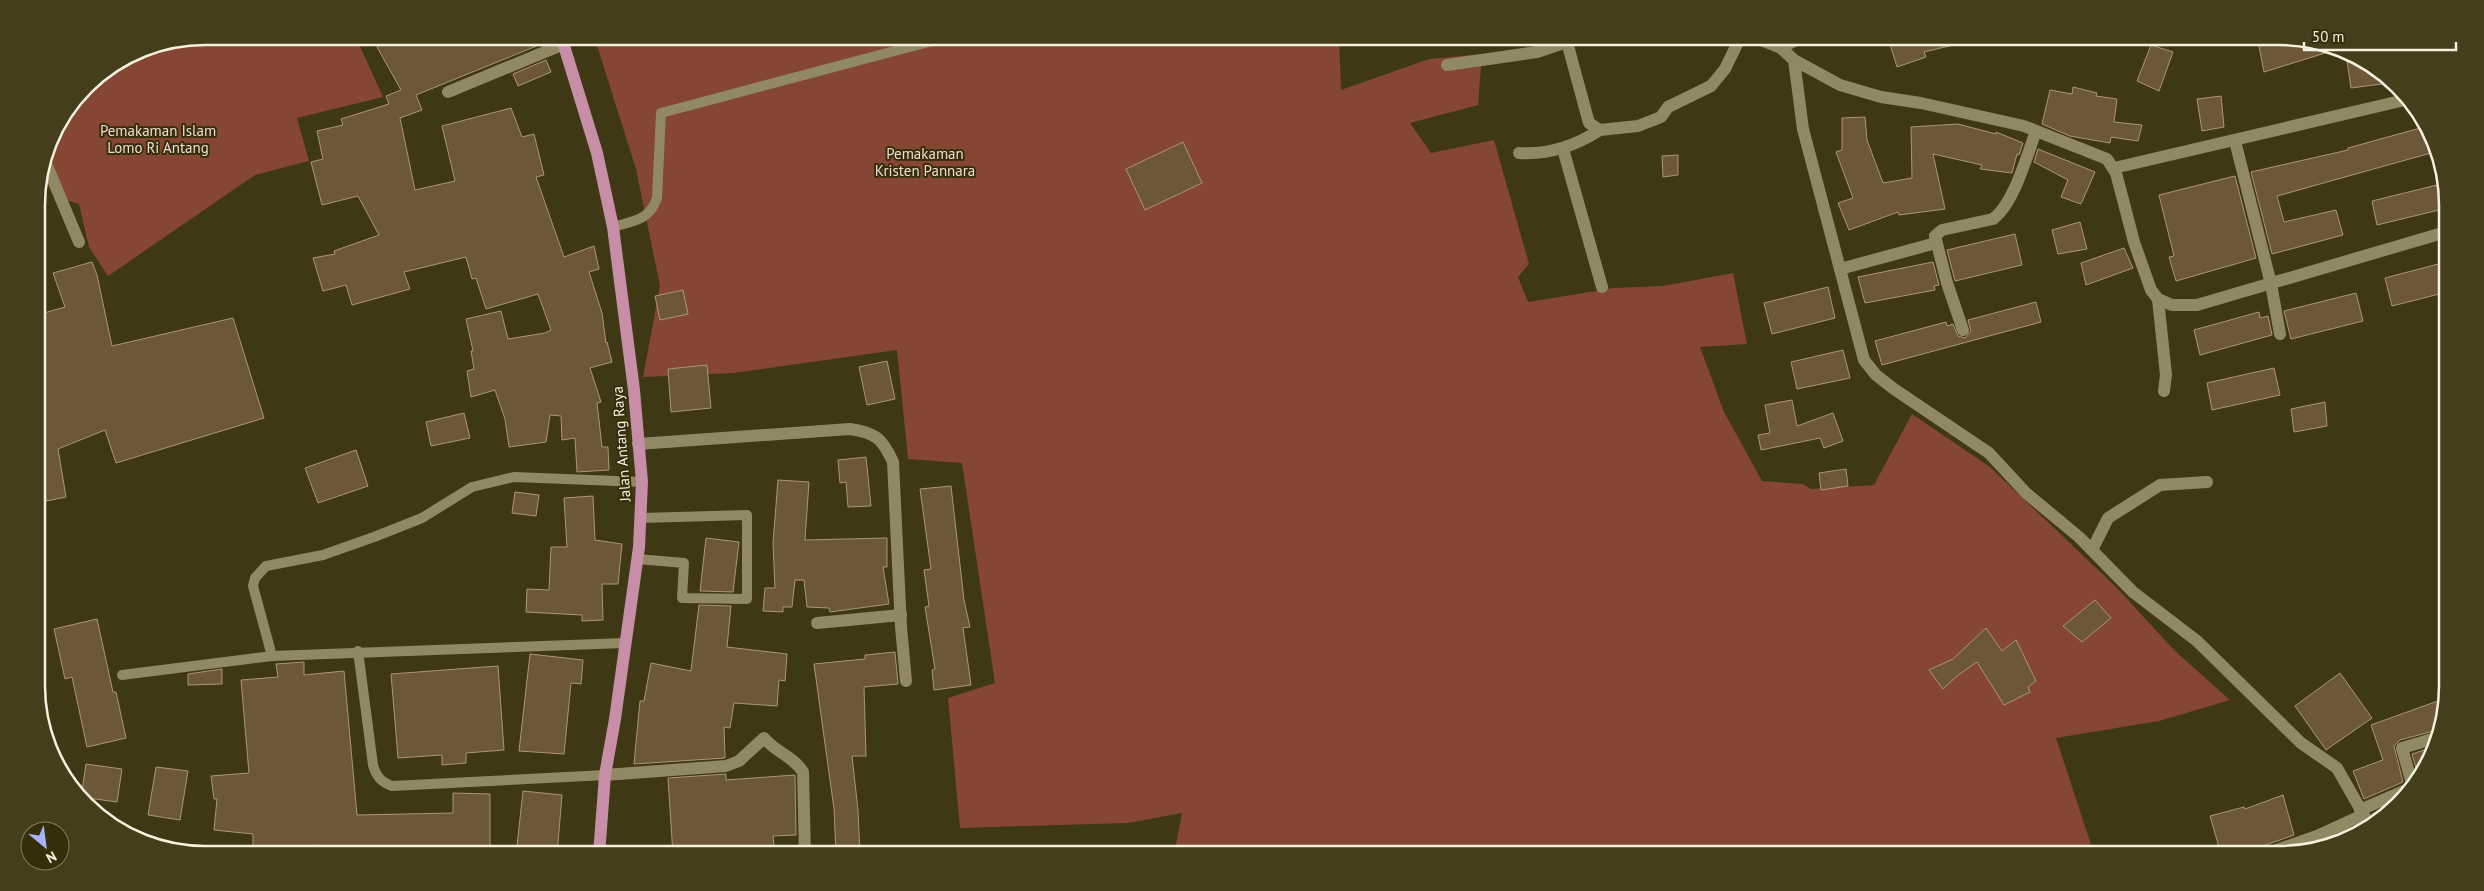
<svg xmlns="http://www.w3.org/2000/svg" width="2484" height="891" font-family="'PT Sans',sans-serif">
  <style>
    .green { fill: #854633 }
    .building { fill: #6c5739; stroke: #ac9675 }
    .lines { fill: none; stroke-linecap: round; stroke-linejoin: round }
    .service { stroke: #918864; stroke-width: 10 }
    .minor { stroke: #918864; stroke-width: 12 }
    .primary { stroke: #c88da7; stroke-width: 12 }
    .labels { text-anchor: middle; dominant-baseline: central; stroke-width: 4; stroke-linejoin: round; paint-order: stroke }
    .park-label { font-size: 15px; fill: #f1dbd4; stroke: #352e0a }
    .street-label { font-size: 15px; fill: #f5f1de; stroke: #352e0a }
    .rim { fill: none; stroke: #f5f1de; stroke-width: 2.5 }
  </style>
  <rect width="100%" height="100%" fill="#3f3815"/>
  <!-- green -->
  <g class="green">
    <path d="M205 36H365L359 44 383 97 297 118 309 161 255 175 108 276 89 247 79 204 57 197 46 160 54 130 94 78 141 49Z"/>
    <path d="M594 36H1339L1341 90 1429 59 1482 54 1478 105 1410 123 1431 153 1494 140 1529 264 1518 277 1528 302 1614 288 1663 286 1733 273 1747 344 1700 347 1724 412 1762 481 1803 484 1811 489 1874 485 1912 414 1990 467 2116 587 2175 651 2230 700 2159 721 2056 738 2094 854 1174 855 1182 813 1128 823 960 828 948 698 995 683 962 463 908 459 897 350 734 373 643 377 660 286 636 169Z"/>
  </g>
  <!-- building -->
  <g class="building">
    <path d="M386 36H536L539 45 416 95 422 110 400 118 415 190 455 181 442 126 511 108 522 137 534 134 544 175 536 177 564 257 594 246 599 269 589 272 602 313 606 343 607 342 612 362 590 368 601 402 597 403 602 447H608L609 470 577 472 575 438 562 440 561 416 550 415 546 442 509 447 505 419 495 390 471 397 467 371 474 369 471 351H473L466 319 501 311 508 339 545 333 551 330 538 294 486 309 476 278 472 279 466 257 404 272 410 289 352 305 346 285 323 291 313 258 335 254 334 251 379 235 358 196 322 205 311 162 323 159 317 131 343 125 341 119 389 104 386 96 401 90 377 47Z"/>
    <path d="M1901 36H1961L1962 43 1924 52 1926 57 1897 67 1889 41Z"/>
    <path d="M2257 36H2279L2333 45 2338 49 2264 72Z"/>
    <path d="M2151 45 2173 52 2159 91 2137 81Z"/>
    <path d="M2346 54 2361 64 2390 83 2351 88Z"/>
    <path d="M546 60 551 72 518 86 513 74Z"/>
    <path d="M2073 87 2097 93 2096 96 2117 99 2114 122 2142 125 2138 141 2111 137 2110 143 2070 136 2042 124 2050 90 2072 94Z"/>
    <path d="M2221 96 2224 127 2202 131 2197 99Z"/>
    <path d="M1865 117 1867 140 1883 183 1912 178 1911 127 1958 124 1996 134V132L2023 143 2019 155 2017 154 2012 173 1980 169 1982 165 1933 154 1945 209 1899 215 1898 212 1849 230 1838 203 1853 198 1836 152 1842 150V118Z"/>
    <path d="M2424 127 2431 153 2277 196 2284 222 2336 210 2343 235 2272 254 2251 172 2348 150V148Z"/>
    <path d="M1183 142 1202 183 1145 210 1126 169Z"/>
    <path d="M2038 149 2095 172 2081 204 2061 197 2068 180 2034 162Z"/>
    <path d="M1678 155V175L1663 177 1662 156Z"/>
    <path d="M2235 176 2256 258 2176 281 2169 257 2174 256 2159 195Z"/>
    <path d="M2437 185 2443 209 2377 225 2372 201Z"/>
    <path d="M2080 222 2087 249 2058 254 2052 230Z"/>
    <path d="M2015 234 2022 265 1955 281 1947 250Z"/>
    <path d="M2124 248 2133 268 2086 285 2081 263Z"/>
    <path d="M92 262 97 275 112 346 233 318 264 418 116 463 105 430 58 449 66 497 46 501 38 451 37 315 65 307 53 273Z"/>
    <path d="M1933 262 1939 285 1934 286 1935 290 1865 303 1858 277Z"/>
    <path d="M2446 262 2447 292 2392 306 2385 278Z"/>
    <path d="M1828 287 1835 318 1772 334 1764 303Z"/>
    <path d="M683 290 688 314 660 320 655 296Z"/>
    <path d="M2356 293 2363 321 2291 339 2284 311Z"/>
    <path d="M2036 302 2041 322 1882 365 1875 341 1946 322 1947 326 1953 324 1958 336 1965 338 1971 331 1968 320Z"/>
    <path d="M2259 312 2260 318 2268 316 2272 335 2200 355 2194 330Z"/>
    <path d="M1843 350 1850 378 1797 389 1791 362Z"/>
    <path d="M887 361 895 399 867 405 859 367Z"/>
    <path d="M707 365 711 408 671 412 668 369Z"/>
    <path d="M2274 368 2280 395 2212 410 2207 383Z"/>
    <path d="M1792 400 1797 426 1833 413 1843 441 1824 448 1820 438 1761 450 1758 435 1770 433 1765 405Z"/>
    <path d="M2325 402 2327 426 2294 432 2291 409Z"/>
    <path d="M464 413 470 438 431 446 426 422Z"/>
    <path d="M356 450 368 486 318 503 305 468Z"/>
    <path d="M866 457 871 506 848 507 846 482 840 483 838 460Z"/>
    <path d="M1846 469 1848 486 1821 490 1819 473Z"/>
    <path d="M778 480 809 482 805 540 887 538V567H883L889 604 830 612 829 608 807 607 804 580H795L792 607H783V612L763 611 765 588H775L773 543Z"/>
    <path d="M951 486 964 600 970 627 963 628 971 685 934 690 932 670 935 669 925 607 929 606 924 570 931 569 920 489Z"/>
    <path d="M515 492 539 495 536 516 512 513Z"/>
    <path d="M593 496 595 540 622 544 618 584H602L603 620 582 621V615L526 612 527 589 549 590 551 547H567L564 498Z"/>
    <path d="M706 538 739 542 733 592 700 591Z"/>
    <path d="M2095 600 2111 618 2082 642 2063 626Z"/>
    <path d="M699 605 731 606 727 647 787 654 785 681 779 680 777 706 734 703 730 728 724 727 725 758 634 764 640 701H644L651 663 691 671Z"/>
    <path d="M97 619 113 692H116L126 738 87 747 72 677 65 679 54 629Z"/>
    <path d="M1986 628 2002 651 2016 640 2036 681 2028 687 2030 692 2004 705 1977 662 1957 676 1943 689 1929 670 1953 659Z"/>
    <path d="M895 652 898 684 864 687 866 756H852L858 810 860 855H836L834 809 814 664 865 659V655Z"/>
    <path d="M530 654 583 660 581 684 571 683 564 754 519 751Z"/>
    <path d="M304 662V675L344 671 357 815 453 813V793L490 794V855H317L316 845 283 850V855H253V834L214 830 217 799H214L211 776 249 773 241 680 278 677 276 664Z"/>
    <path d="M498 666 504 750 466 753V763L442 765V755L398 758 391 674Z"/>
    <path d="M222 669V684L188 685V674Z"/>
    <path d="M2340 673 2372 718 2326 750 2295 706Z"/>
    <path d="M2446 698 2441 729 2400 740 2394 746 2403 782 2364 799 2353 771 2383 760 2371 725Z"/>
    <path d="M2436 746 2419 779 2412 754Z"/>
    <path d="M86 764 122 769 117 802 81 797Z"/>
    <path d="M156 767 188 771 180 820 148 815Z"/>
    <path d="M726 774V780L795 775 796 835 773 836 775 855H673L668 778Z"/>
    <path d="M523 791 562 795 557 855H516Z"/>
    <path d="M2283 795 2294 835 2240 854H2221L2210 816 2244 807 2245 809Z"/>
    <path d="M2398 802 2382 820 2377 822 2372 814Z"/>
  </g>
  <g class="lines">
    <!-- service -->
    <g class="service">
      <path d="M613 227C633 221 650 220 657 198L661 113 951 36"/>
      <path d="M638 559 684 563 682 598 747 599V515L641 518"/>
      <path d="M358 651 373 765C376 776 381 782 392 786L605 775"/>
      <path d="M272 656 253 586 255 578 266 566 323 555 374 537 422 518 472 487 514 477 642 482"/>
      <path d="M122 675 272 656 625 643"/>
    </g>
    <!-- minor -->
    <g class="minor">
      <path d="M1751 36 1781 48 1794 60 1840 85 1881 97 1921 103 2024 126 2107 159 2116 173 2134 242 2151 290 2158 299 2172 305H2197L2446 232"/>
      <path d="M1567 42 1589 123 1600 130 1638 126 1661 117 1668 107 1711 86 1725 69 1741 36"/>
      <path d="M1781 48 1803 36"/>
      <path d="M1794 60 1803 129 1864 360 1876 375 1894 389 1989 453 2026 493 2079 537 2133 592 2197 641 2301 743 2337 768 2370 826"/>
      <path d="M1447 65 1537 52 1567 42 1566 36"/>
      <path d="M448 92 564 44"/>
      <path d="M2235 141 2271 284 2280 334"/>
      <path d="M1563 149 1602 287"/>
      <path d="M1519 153C1549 155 1575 146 1600 130"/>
      <path d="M45 161 79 242"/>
      <path d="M2114 168 2409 99"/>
      <path d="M1840 269 1936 243"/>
      <path d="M2158 299 2166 375 2164 391"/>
      <path d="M1963 330 1947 283 1935 236 1942 230 1993 219C2014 204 2027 155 2036 131"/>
      <path d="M638 444 850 429C876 433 882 438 893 462L901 627 906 681"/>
      <path d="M2092 550 2108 518 2160 485 2207 482"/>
      <path d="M817 623 901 615"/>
      <path d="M605 775 726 766 739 761 764 738C775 752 793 756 803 772L805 855"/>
      <path d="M2413 787 2402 748 2439 737"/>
      <path d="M2360 810 2413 787"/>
      <path d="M140 838 174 850"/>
      <path d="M2265 854 2317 836 2363 815"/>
    </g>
    <!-- primary -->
    <path class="primary" d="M561 36 597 153 613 227 634 390 642 482 639 547 615 719 605 775 599 855"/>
  </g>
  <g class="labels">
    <!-- park labels -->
    <g class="park-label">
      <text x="158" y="130">Pemakaman Islam<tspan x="158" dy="17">Lomo Ri Antang</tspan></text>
      <text x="925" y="153">Pemakaman<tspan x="925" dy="17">Kristen Pannara</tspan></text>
    </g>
    <!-- street labels -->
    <g class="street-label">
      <text transform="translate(621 444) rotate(-94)">Jalan Antang Raya</text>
    </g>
  </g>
  <!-- crop -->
  <path d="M0 0H2484V891H0ZM205 45H2279A160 160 0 0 1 2439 205V686A160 160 0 0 1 2279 846H205A160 160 0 0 1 45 686V205A160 160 0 0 1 205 45Z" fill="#443e1b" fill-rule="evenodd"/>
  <path class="rim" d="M205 45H2279A160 160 0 0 1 2439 205V686A160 160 0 0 1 2279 846H205A160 160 0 0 1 45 686V205A160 160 0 0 1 205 45Z"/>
  <!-- north arrow -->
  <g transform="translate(45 846) rotate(151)"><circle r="24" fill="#352e0a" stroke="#827c5f"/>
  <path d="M0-4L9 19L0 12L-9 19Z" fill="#a6b1fc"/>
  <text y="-8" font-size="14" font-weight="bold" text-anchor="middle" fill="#f5f1de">N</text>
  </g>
  <!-- scale -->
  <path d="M2304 42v8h152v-8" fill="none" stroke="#f5f1de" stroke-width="2.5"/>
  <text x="2312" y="42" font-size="15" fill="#f5f1de" stroke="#352e0a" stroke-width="4" paint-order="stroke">50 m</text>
</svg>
